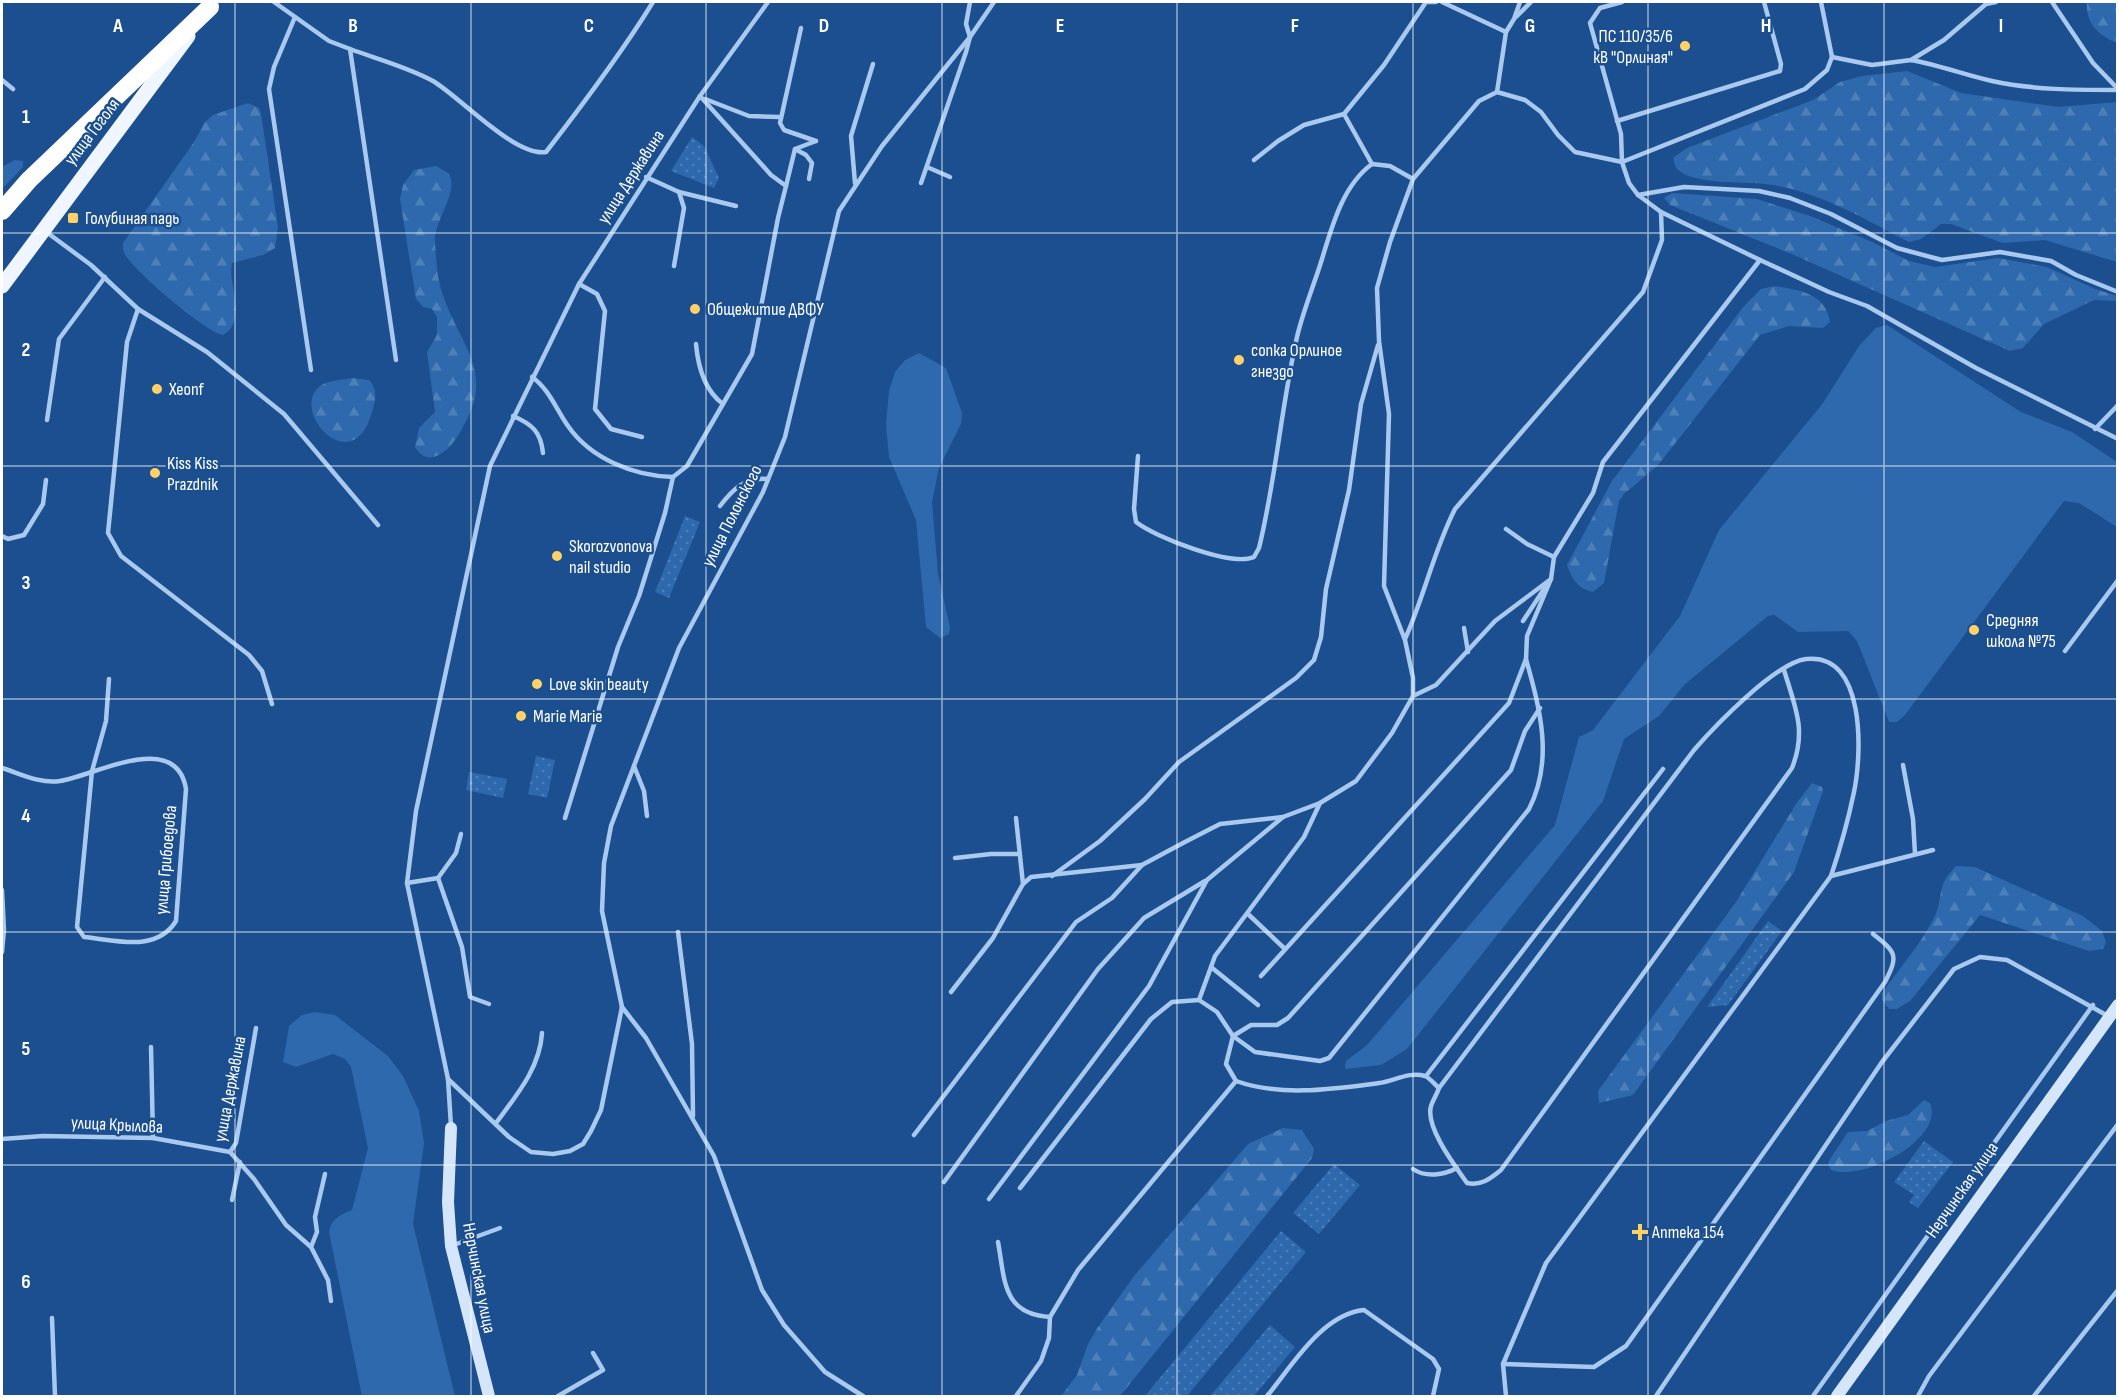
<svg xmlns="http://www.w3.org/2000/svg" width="2119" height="1398" font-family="'Sofia Sans Condensed',sans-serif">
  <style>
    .green { fill: #2e69ad }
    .forest { fill: url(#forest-firs) }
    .park { fill: url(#park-dots) }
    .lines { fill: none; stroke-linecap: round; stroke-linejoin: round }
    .lane { stroke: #a9c9ee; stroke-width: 4.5 }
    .secondary { stroke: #d6e6fa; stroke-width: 12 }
    .primary { stroke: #f0f6ff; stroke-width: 15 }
    .highway { stroke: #fff; stroke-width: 18 }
    .grid { fill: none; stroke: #fff; stroke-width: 1.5; stroke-opacity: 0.55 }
    .poi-dot { fill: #ffd166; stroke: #1b4f8f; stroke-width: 2 }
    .labels { text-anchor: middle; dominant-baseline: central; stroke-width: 5; stroke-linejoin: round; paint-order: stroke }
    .poi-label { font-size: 18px; fill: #fff; stroke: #1b4f8f; text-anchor: start }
    .street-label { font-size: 18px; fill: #fff; stroke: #1b4f8f }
    .grid-label { font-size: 20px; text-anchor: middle; font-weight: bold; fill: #fff; stroke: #1b4f8f; stroke-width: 5; stroke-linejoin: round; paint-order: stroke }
  </style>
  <defs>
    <pattern id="forest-firs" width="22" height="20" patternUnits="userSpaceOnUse" patternTransform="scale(1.5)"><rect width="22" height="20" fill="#2e69ad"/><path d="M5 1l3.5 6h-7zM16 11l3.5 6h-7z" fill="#4d80b9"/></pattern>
    <pattern id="park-dots" width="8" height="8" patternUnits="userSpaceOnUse" patternTransform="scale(1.5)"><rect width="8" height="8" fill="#2e69ad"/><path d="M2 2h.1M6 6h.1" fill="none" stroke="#4d80b9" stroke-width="1.8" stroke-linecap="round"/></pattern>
  </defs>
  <rect width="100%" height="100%" fill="#1b4f8f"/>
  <!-- green -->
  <g class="green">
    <path d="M15 160 23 161V167L2 189V167Z"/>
    <path d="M1887 325 2021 412 2072 432 2117 462V527L2079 503 2064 501 1905 715 1897 722H1889L1857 641 1848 631 1798 632 1774 615 1768 616 1685 684 1659 716 1624 739 1603 801 1407 1049 1381 1065 1345 1069 1346 1061 1367 1045 1555 825 1579 737 1593 730 1680 616 1719 530 1823 403 1859 346 1876 328Z"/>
    <path d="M919 353 946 368 962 413 961 424 939 468 932 502 938 574 950 627 949 634 940 638 926 627 916 520 889 457 886 425 889 391 895 372 905 360Z"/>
    <path d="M315 1012 335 1015 388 1056 403 1076 419 1111 424 1143 413 1224 455 1396H362L329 1232C332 1218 340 1215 352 1210L368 1148 351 1067 345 1059 333 1054 296 1067 283 1062 289 1026 302 1015Z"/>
  </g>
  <!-- forest -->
  <g class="forest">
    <path d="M2087 2H2117V43C2099 36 2085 23 2087 2Z"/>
    <path d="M1907 71 1961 93 2059 107 2117 102V262L2045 240 2003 243 1951 224H1941L1921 239 1909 242C1864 219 1817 190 1765 184 1746 181 1669 187 1674 157L1687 148 1813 100 1840 82 1862 76Z"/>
    <path d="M248 103 259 108 261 114 278 227 275 248 263 255 232 263C227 285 249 320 223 335 205 332 137 273 126 256 123 252 123 248 123 243L194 142 205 122 213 115Z"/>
    <path d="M436 166 448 173C461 190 433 222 435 242 436 258 437 277 442 292 457 341 494 369 466 421 461 431 454 444 445 451 433 460 423 460 415 447L419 428 435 412 427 352 437 335V317L432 309 423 307 416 299 400 199 403 185 414 170Z"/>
    <path d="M1672 193 1757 199 1810 216 1872 242 1909 261 1935 267 1998 258 2047 267 2095 289 2117 296V301L2094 300 2044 324 2023 348 2010 351 1794 255 1670 205 1664 198Z"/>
    <path d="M1775 286C1798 290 1826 293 1830 322L1823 328 1789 326 1760 335 1659 464 1624 494 1619 501 1604 583 1593 592C1578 589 1572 579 1567 565L1612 481 1744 306 1761 289Z"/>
    <path d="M352 378 369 380C379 390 375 404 371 415 351 480 289 410 320 386 329 380 341 380 352 378Z"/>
    <path d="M1812 783 1822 787 1823 791 1794 872 1633 1095 1599 1103 1598 1091 1736 902 1796 804Z"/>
    <path d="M1956 866 1975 867 2083 916 2102 931 2106 942 2103 949 2089 951 1980 915 1910 1001 1897 1009H1889L1882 1000V993C1899 969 1919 946 1933 920 1945 898 1934 888 1956 866Z"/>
    <path d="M1924 1100 1930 1103C1945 1139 1863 1182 1831 1170L1828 1163 1830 1159 1848 1132 1867 1131 1886 1121 1908 1115Z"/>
    <path d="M1283 1128 1302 1130 1314 1149 1312 1158 1120 1396H1061L1077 1375 1088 1344 1098 1327 1134 1276 1248 1144Z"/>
  </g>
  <!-- park -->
  <g class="park">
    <path d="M692 137 704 146 719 178 714 188 671 171Z"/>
    <path d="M685 516 700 522 669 598 655 592Z"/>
    <path d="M536 756 555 760 547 798 528 794Z"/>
    <path d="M469 772 507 779 503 798 466 790Z"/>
    <path d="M1768 921 1782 931 1728 1005 1707 1007Z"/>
    <path d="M1924 1141 1953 1162 1918 1208 1909 1202 1914 1195 1894 1182Z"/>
    <path d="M1334 1164 1360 1185 1319 1234 1293 1213Z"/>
    <path d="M1281 1231 1306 1252 1187 1396H1145Z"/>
    <path d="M1270 1325 1295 1347 1254 1396H1210Z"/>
  </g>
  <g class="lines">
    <!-- lane -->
    <g class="lane">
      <path d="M274 2 329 41 350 49 396 360"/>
      <path d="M1426 2H1436"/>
      <path d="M1442 2 1506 32"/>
      <path d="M1520 2 1514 19 1506 32 1497 92 1525 100 1541 112 1558 135 1575 152 1622 162 1805 89 1827 70 1832 57 1821 2"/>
      <path d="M1622 2 1600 8 1590 23 1621 134 1622 162 1629 183 1638 195 1661 212 1760 260 1829 292 1867 306 1976 368 2118 439"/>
      <path d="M2052 2 2093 63 2118 89"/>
      <path d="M295 17 274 67 269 89 311 370"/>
      <path d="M1516 17 1531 2"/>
      <path d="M801 28 780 123 784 130 816 141"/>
      <path d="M350 49C377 59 408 67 433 81 460 97 515 157 546 152 584 103 621 54 653 2"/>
      <path d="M1832 57 1872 65 1911 60 1944 40 1986 4 1996 2"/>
      <path d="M1911 60C1939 65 1965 75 1992 81 2033 90 2076 90 2118 90"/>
      <path d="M2 80 13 89"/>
      <path d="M705 99 749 116 779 117"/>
      <path d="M1344 114 1372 164"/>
      <path d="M1617 121 1780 71 1781 64 1764 2"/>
      <path d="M795 149 806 155 812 163 809 179"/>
      <path d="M1254 160 1278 141 1304 125 1344 114 1384 65 1426 2"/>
      <path d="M927 167 950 177"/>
      <path d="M646 177 679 192 736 206"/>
      <path d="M855 183 851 136 873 64"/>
      <path d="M921 183 966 52 970 37 966 24 970 2"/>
      <path d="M786 186 795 149 816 141"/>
      <path d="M1638 195 1684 187 1759 191 1790 198 1831 214 1897 248 1942 260 2000 252 2051 261 2076 275 2118 292"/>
      <path d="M45 231 91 265 138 309 207 352 284 414 378 525"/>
      <path d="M674 266 684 208 679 192"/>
      <path d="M579 284 597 294 605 311 595 409 611 429 642 437"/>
      <path d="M138 309 127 342 108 533 121 556 249 655 262 671 272 704"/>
      <path d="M696 344C698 367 704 390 723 404"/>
      <path d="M532 377C549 389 556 409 568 426 591 459 634 476 673 477"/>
      <path d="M513 416C532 424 541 432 543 453"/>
      <path d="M47 420 59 339 105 277"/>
      <path d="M2095 429 2118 405"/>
      <path d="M1138 456 1134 509 1136 522C1155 537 1231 567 1254 557L1259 548C1276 479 1281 407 1297 337 1303 311 1314 285 1322 259 1332 226 1343 185 1372 164L1390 166 1413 179 1479 101 1497 92"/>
      <path d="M720 506C733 489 745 477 768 479"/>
      <path d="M1506 529 1527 544 1554 557"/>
      <path d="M2 536 8 539 24 535 43 504 46 480"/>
      <path d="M1523 621 1546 586"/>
      <path d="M1464 628 1468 652"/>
      <path d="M1405 639C1424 597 1434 550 1455 509L1643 292 1662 240 1661 212"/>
      <path d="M2065 651 2118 580"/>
      <path d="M1526 659C1540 709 1554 760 1529 809L1329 1058 1320 1061 1255 1052 1233 1036 1226 1064 1236 1081C1281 1097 1333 1089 1379 1083 1394 1081 1410 1071 1425 1076 1430 1078 1435 1085 1439 1088L1694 750C1714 727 1775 663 1806 659 1866 652 1862 754 1854 792 1848 821 1840 849 1831 876L1933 850"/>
      <path d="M1413 696 1436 685 1495 621 1551 579 1554 557 1593 493 1603 462 1760 260"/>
      <path d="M1903 765 1913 819 1915 854"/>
      <path d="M634 766 644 791 647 816"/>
      <path d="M2 768C21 774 40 784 60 781 94 776 176 729 186 789L176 921C156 953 116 940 84 937L77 927 92 771 106 721 109 679"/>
      <path d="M1320 803 1304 837 1215 956 1199 1000 1217 1012 1233 1036 1251 1025H1277L1288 1018 1511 770 1525 731 1540 708"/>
      <path d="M565 818 618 647 639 596 665 513 673 477 687 466 752 354 778 218 786 186 771 175 700 96"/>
      <path d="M1016 818 1023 884"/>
      <path d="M955 858 991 854H1020"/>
      <path d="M1052 876 1100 841 1145 799 1179 762 1296 678 1314 660 1321 637 1326 589 1349 490 1361 404 1378 345"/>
      <path d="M438 878 462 947 470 997 489 1004"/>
      <path d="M407 883 438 878 456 853 461 834"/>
      <path d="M2 890 4 930 2 952"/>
      <path d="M1248 914 1285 949"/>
      <path d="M678 932 692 1044 693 1116"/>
      <path d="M1211 967 1258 1005"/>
      <path d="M1261 976 1509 703 1526 659 1527 636 1551 579"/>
      <path d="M951 992 993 938 1023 884 1031 877 1142 865"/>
      <path d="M622 1007 646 1038 714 1156 762 1290 784 1325 825 1372 863 1396"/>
      <path d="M151 1047 153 1138"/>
      <path d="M1426 1076 1663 769"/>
      <path d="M448 1079 509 1137 531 1152 553 1154 570 1151 583 1144 591 1131 601 1110 622 1007 602 911 604 863 611 826 679 648 763 492 785 437 839 211 882 146 970 37 994 2"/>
      <path d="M1439 1088C1437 1094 1433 1100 1431 1106 1425 1127 1455 1166 1467 1183 1481 1186 1490 1179 1501 1170L1792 768C1807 730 1795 707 1784 670"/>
      <path d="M496 1123C516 1096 540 1068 542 1033"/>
      <path d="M451 1126 448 1079 407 883 416 811 490 466 579 284 700 96 768 2"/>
      <path d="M914 1135 1076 922 1112 898 1142 865 1183 843 1220 824 1283 817"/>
      <path d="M2 1139 43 1136 153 1138 230 1152"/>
      <path d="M230 1152 254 1179 286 1225 311 1247 328 1280 331 1301"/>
      <path d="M230 1152 236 1143 256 1028"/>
      <path d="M1413 1169C1426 1178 1444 1175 1457 1168"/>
      <path d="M944 1182 1098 969 1144 918 1205 881"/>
      <path d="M1020 1188 1151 1019 1172 1002 1199 1000"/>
      <path d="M989 1199 1149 986 1207 880 1283 817 1320 803 1356 781 1392 733 1413 696V678L1405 640 1384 586 1389 414 1379 341 1377 288 1390 242 1413 179"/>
      <path d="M232 1200 240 1162"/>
      <path d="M998 1242C1005 1280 1002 1314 1050 1317"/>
      <path d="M451 1246 500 1228"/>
      <path d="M311 1247 317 1232 315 1217 325 1174"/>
      <path d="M52 1318 55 1396"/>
      <path d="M1503 1364 1594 1367 1626 1346 1885 982C1899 955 1896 952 1873 934"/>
      <path d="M558 1396 603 1370 593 1353"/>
      <path d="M1016 1396 1041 1361 1049 1338 1050 1317 1078 1270 1236 1081"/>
      <path d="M1267 1396C1292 1366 1322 1314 1364 1310L1433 1359 1439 1369 1433 1396"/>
      <path d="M1506 1396 1503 1364 1546 1263 1831 876"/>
      <path d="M1656 1396 1882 1062 1954 969 1980 957 2007 960 2108 1016"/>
      <path d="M1813 1396 2093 1005"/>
      <path d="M1918 1396 1929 1376 2118 1124"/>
      <path d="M2034 1396 2118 1290"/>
    </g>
    <!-- secondary -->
    <g class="secondary">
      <path d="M451 1128 448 1202 451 1246 489 1396"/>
      <path d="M1837 1396 2118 1005"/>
    </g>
    <!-- primary -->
    <path class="primary" d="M2 286 188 36"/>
    <!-- highway -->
    <path class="highway" d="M2 211 29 180 210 7"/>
  </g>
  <!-- grid -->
  <path class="grid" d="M235 2V1396M471 2V1396M706 2V1396M942 2V1396M1177 2V1396M1413 2V1396M1648 2V1396M1884 2V1396M2 233H2118M2 466H2118M2 699H2118M2 932H2118M2 1165H2118"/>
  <!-- markers -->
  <g class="poi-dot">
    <circle cx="1685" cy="46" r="6"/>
    <rect x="67" y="212" width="12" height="12" rx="3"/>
    <circle cx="695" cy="309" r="6"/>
    <circle cx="1239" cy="360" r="6"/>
    <circle cx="157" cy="389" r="6"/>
    <circle cx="155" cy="473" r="6"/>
    <circle cx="557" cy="556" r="6"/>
    <circle cx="1974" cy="630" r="6"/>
    <circle cx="537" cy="684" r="6"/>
    <circle cx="521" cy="716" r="6"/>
    <path d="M1637 1223h6v6h6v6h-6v6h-6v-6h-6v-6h6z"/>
  </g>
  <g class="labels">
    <!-- poi labels -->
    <g class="poi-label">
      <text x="1673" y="36" text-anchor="end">ПС 110/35/6<tspan x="1673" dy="21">кВ "Орлиная"</tspan></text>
      <text x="85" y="218">Голубиная падь</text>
      <text x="707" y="309">Общежитие ДВФУ</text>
      <text x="1251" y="350">сопка Орлиное<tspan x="1251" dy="21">гнездо</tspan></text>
      <text x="169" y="389">Xeonf</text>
      <text x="167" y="463">Kiss Kiss<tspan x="167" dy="21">Prazdnik</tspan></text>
      <text x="569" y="546">Skorozvonova<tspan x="569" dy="21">nail studio</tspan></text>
      <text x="1986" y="620">Средняя<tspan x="1986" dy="21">школа №75</tspan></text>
      <text x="549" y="684">Love skin beauty</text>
      <text x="533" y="716">Marie Marie</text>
      <text x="1652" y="1232">Аптека 154</text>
    </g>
    <!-- street labels -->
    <g class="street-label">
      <text transform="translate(92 132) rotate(-53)">улица Гоголя</text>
      <text transform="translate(631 177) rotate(-57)">улица Державина</text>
      <text transform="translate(732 516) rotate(-63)">улица Полонского</text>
      <text transform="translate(166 860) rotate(-85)">улица Грибоедова</text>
      <text transform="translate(230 1089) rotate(-79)">улица Державина</text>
      <text transform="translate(117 1125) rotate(3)">улица Крылова</text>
      <text transform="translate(1962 1190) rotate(-55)">Нерчинская улица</text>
      <text transform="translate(479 1278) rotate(79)">Нерчинская улица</text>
    </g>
  </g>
  <g class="grid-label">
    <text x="118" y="32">A</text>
    <text x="353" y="32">B</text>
    <text x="589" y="32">C</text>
    <text x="824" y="32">D</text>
    <text x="1060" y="32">E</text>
    <text x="1295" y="32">F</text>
    <text x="1530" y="32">G</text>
    <text x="1766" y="32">H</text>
    <text x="2001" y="32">I</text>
    <text x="26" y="123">1</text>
    <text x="26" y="356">2</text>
    <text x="26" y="589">3</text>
    <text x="26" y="822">4</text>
    <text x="26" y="1055">5</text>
    <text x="26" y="1288">6</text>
  </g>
  <!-- border -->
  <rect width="2119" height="1398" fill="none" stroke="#ffffff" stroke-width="6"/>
</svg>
